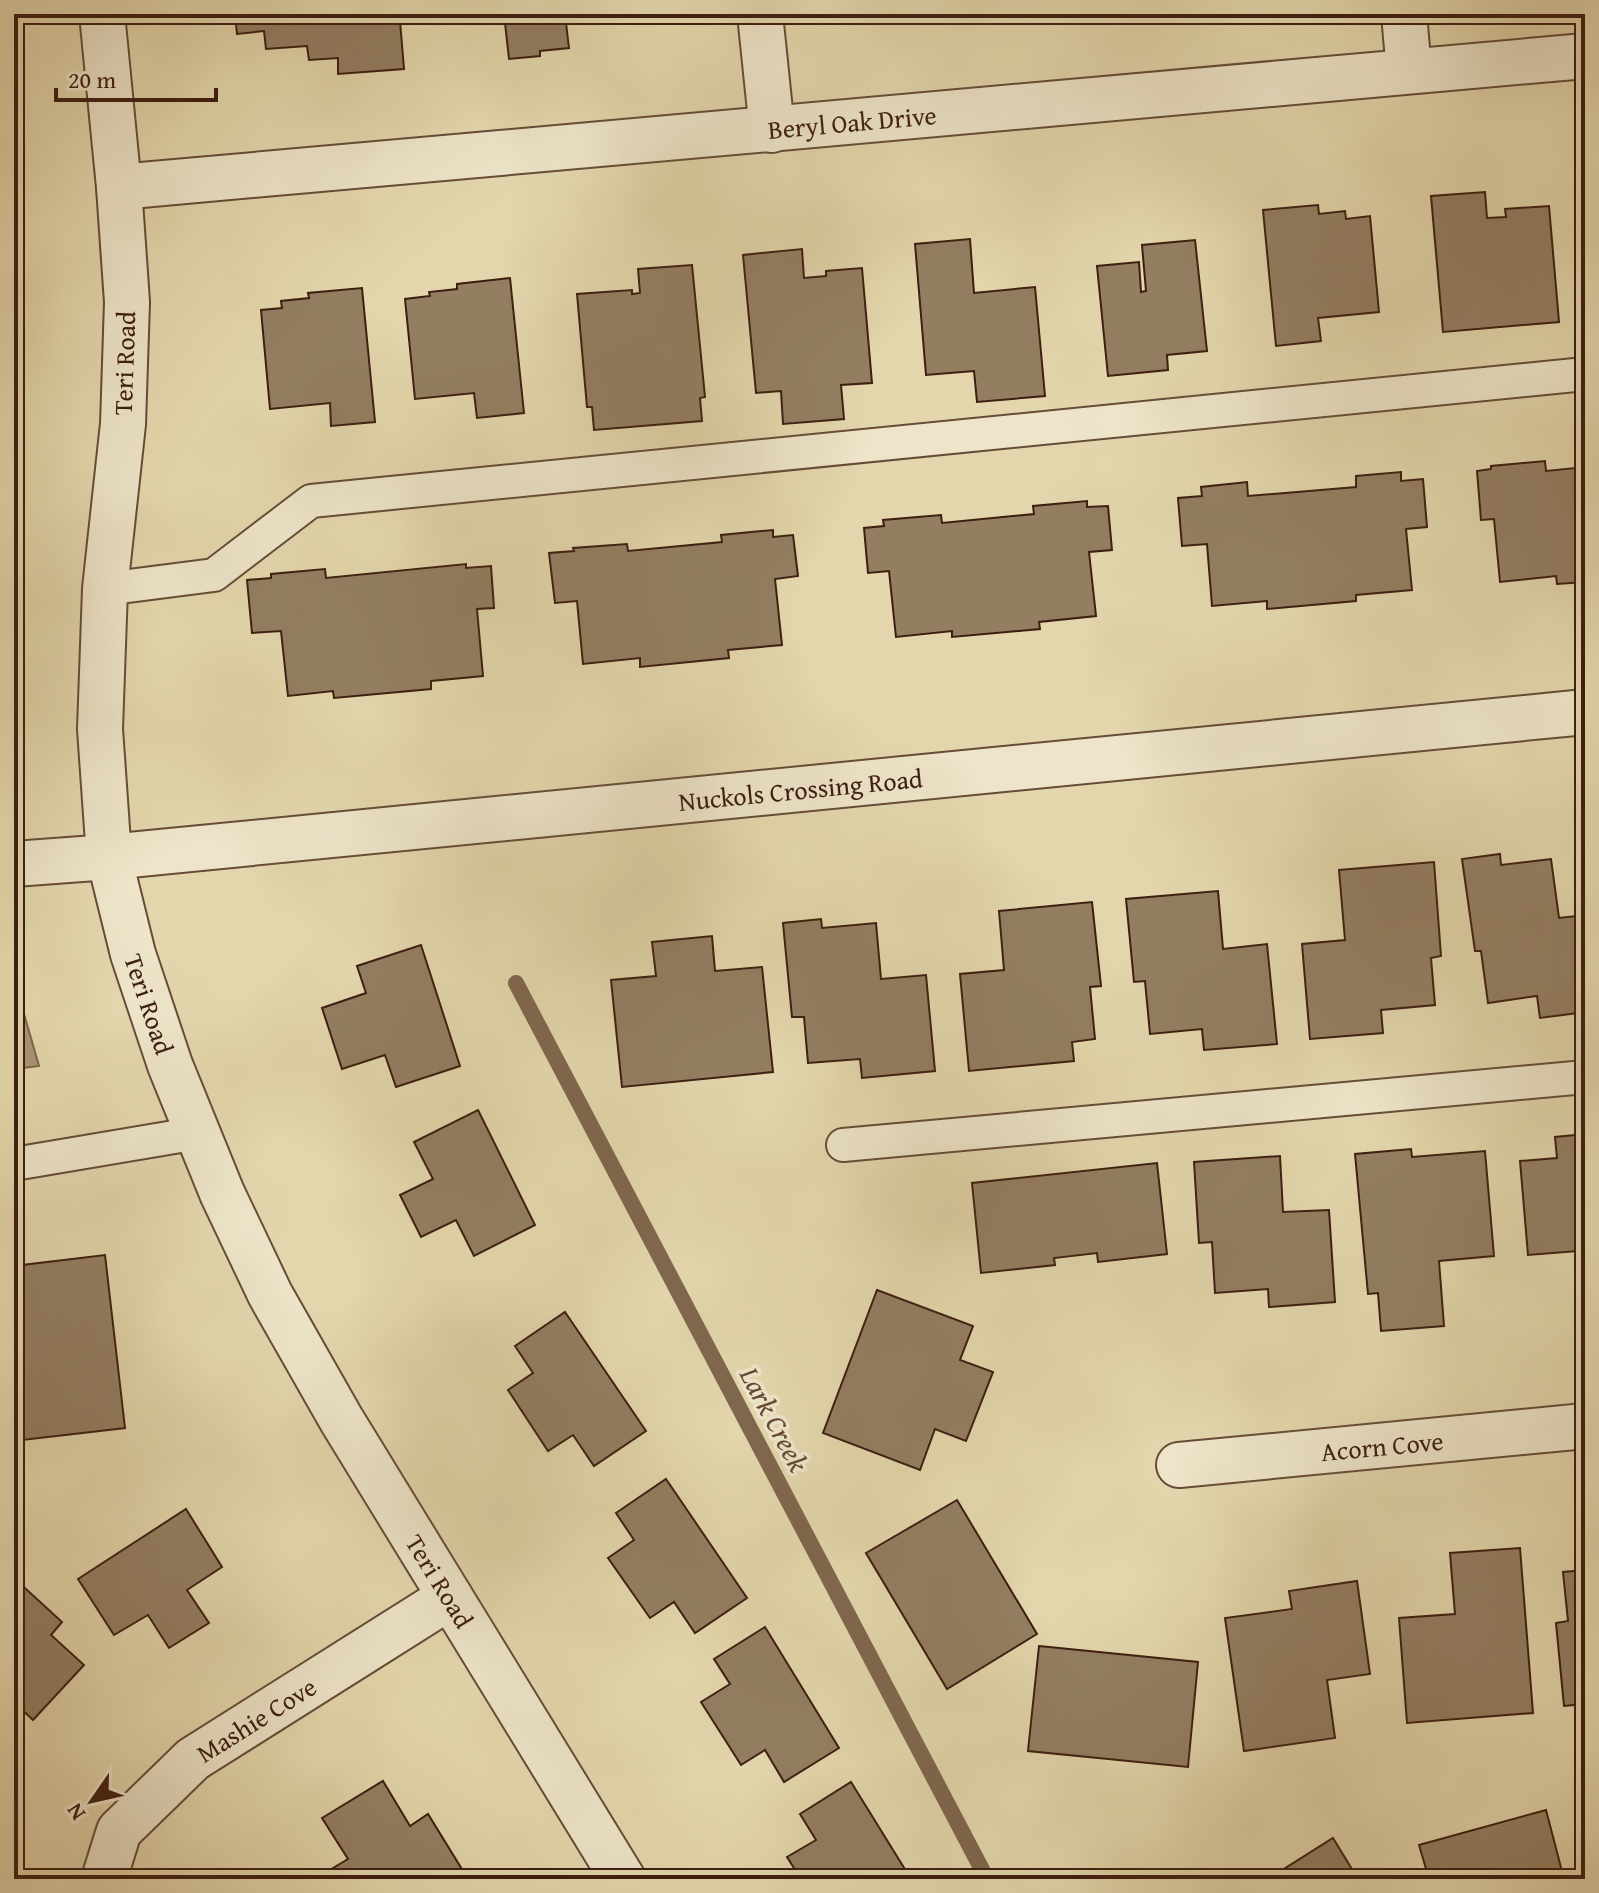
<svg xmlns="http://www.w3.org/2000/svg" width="1599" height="1893" font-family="'Gentium Book Plus',serif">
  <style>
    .water { fill: #ab9777; stroke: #7f674e; stroke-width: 2 }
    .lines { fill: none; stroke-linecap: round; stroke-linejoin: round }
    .stream { stroke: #7f674e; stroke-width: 16 }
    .building { fill: #937e62; stroke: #3d1e11; stroke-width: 2 }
    .service-casing { stroke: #664c38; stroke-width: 36 }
    .minor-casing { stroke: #664c38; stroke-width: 48 }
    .tertiary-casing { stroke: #664c38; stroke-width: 48 }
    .service { stroke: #ede4c9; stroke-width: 32 }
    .minor { stroke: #ede4c9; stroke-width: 44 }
    .tertiary { stroke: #ede4c9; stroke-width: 44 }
    .labels { text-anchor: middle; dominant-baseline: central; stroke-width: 7; stroke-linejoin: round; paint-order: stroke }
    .street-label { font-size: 26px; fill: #3d1e11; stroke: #ede4c9 }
    .water-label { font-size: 28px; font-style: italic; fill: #644835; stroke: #ede4c9 }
  </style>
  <rect width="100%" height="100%" fill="#e3d6ac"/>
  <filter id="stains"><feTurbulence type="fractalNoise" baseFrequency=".0025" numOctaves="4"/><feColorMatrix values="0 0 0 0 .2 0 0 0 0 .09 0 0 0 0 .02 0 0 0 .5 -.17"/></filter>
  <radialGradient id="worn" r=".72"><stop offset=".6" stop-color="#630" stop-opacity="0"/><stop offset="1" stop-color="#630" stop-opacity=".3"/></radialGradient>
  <!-- water -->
  <path class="water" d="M14 979 39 1066 14 1069Z"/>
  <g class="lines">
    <!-- stream -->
    <path class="stream" d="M516 983 987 1879"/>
  </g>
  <!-- building -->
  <g class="building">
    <path d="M235 14H386L387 23 400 21 404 69 338 74V58L309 60 307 46 266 49 264 31 237 34Z"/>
    <path d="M504 14H633V16L566 23 569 48 540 51V56L509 59Z"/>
    <path d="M1580 182H1585V236H1583L1580 207H1583Z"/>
    <path d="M1485 192 1487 218 1506 217 1505 209 1549 206 1559 322 1443 332 1431 196Z"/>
    <path d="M1318 205 1319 214 1345 211 1346 219 1370 216 1379 312 1318 318 1321 341 1276 346 1263 210Z"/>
    <path d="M970 239 974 293 1035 287 1045 396 977 402 974 371 926 375 915 244Z"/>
    <path d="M1195 240 1207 351 1167 355 1168 370 1108 376 1097 266 1139 262 1141 292 1146 291 1142 245Z"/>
    <path d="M802 249 804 278 826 276V271L862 268 872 383 841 385 844 419 783 424 781 391 756 393 743 255Z"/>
    <path d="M692 265 705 397 700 398 702 421 594 430 592 407H587L577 294 632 290V294L640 293 638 269Z"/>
    <path d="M510 278 524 413 477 418 474 393 415 399 405 299 430 296 429 292 457 289V284Z"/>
    <path d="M362 288 375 422 331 426 330 403 270 409 261 310 282 308 281 301 309 298 308 293Z"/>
    <path d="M1545 461 1546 471 1585 467V582L1557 584 1556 576 1500 582 1494 519 1481 520 1477 471 1491 469V466Z"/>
    <path d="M1401 472V481L1423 479 1427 527 1406 529 1412 590 1356 595V601L1267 609V601L1212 606 1207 544 1182 546 1178 498 1202 496 1201 487 1247 482 1248 496 1356 487V476Z"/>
    <path d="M1087 501V507L1108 506 1112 550 1089 552 1096 616 1039 622 1040 629 952 637V631L896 637 889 571 868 573 864 528 884 526 883 520 941 515 942 523 1034 514 1033 506Z"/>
    <path d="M773 530V537L793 535 798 576 775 579 782 645 728 650 729 658 640 667V658L583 664 577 601 555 603 549 553 574 551 573 548 627 544 628 551 722 542 721 535Z"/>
    <path d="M466 564V568L491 566 494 608 477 609 483 676 431 681V689L334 698 333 691 288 696 281 631 252 633 247 580 271 578V574L325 569 326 578Z"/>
    <path d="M1500 854 1501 865 1551 859 1559 918 1585 915V1012L1540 1018 1537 996 1488 1003 1481 951H1475L1462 859Z"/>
    <path d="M1434 862 1441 956 1431 958 1435 1005 1381 1010 1383 1033 1310 1039 1302 944 1345 940 1339 870Z"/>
    <path d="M1218 891 1223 949 1267 944 1277 1044 1204 1050 1202 1029 1150 1034 1145 981 1134 982 1126 899Z"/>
    <path d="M1092 902 1101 986 1090 987 1095 1039 1072 1042 1074 1061 969 1071 960 974 1004 970 999 911Z"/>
    <path d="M821 919 822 928 876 923 881 979 926 975 935 1071 862 1078 860 1059 808 1063 804 1017H792L783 923Z"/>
    <path d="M712 936 715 971 762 967 773 1072 622 1087 611 980 656 976 652 942Z"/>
    <path d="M421 945 460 1066 396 1087 385 1055 342 1069 322 1008 366 993 357 966Z"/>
    <path d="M478 1110 535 1225 474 1256 456 1220 421 1237 400 1195 433 1179 414 1142Z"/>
    <path d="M1585 1134V1311H1584L1578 1251 1528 1255 1520 1161 1557 1158 1555 1137Z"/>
    <path d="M1411 1149 1412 1157 1485 1151 1494 1256 1439 1261 1444 1326 1381 1331 1378 1293 1368 1294 1355 1154Z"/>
    <path d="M1280 1156 1283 1212 1329 1210 1335 1302 1269 1307 1268 1289 1215 1293 1212 1242 1199 1243 1194 1162Z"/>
    <path d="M1157 1163 1167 1254 1098 1262 1097 1253 1054 1258 1055 1265 981 1273 972 1183Z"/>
    <path d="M105 1255 125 1428 14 1441V1266Z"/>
    <path d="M877 1290 973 1326 960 1360 993 1372 966 1441 935 1429 920 1470 823 1433Z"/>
    <path d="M565 1312 646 1431 594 1466 573 1435 548 1451 508 1390 533 1373 515 1346Z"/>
    <path d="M666 1479 747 1598 695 1633 674 1602 650 1618 608 1558 634 1540 616 1513Z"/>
    <path d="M957 1500 1037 1634 947 1689 866 1553Z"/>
    <path d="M186 1509 222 1567 187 1590 209 1623 169 1648 148 1615 114 1635 78 1579Z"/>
    <path d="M1520 1548 1533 1713 1407 1723 1399 1618 1455 1614 1450 1553Z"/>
    <path d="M1585 1570V1704L1564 1706 1556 1623 1568 1621 1563 1572Z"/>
    <path d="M14 1578 62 1622 51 1635 84 1665 33 1720 14 1702Z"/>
    <path d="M1357 1581 1370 1674 1327 1680 1335 1738 1244 1751 1225 1618 1292 1609 1289 1591Z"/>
    <path d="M765 1627 839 1748 784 1782 765 1750 741 1765 701 1702 730 1684 714 1659Z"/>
    <path d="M1039 1646 1198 1662 1188 1767 1028 1751Z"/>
    <path d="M383 1781 410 1826 428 1814 468 1879H333L328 1871 348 1859 322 1818Z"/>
    <path d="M851 1782 911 1879H801L787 1857 816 1840 800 1814Z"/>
    <path d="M1546 1810 1564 1879H1429L1419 1845Z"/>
    <path d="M1333 1838 1358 1879H1268Z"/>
  </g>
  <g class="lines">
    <!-- service casing -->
    <g class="service-casing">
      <g id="service">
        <path d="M105 589 214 575 311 501 1585 374"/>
        <path d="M843 1145 1585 1077"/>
        <path d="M14 1164 198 1133"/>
      </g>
    </g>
    <!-- minor casing -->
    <g class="minor-casing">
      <g id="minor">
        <path d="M760 14 772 130"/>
        <path d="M1404 14 1409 71"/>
        <path id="s1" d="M119 187 1585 56"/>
        <path id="s2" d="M1179 1465 1585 1426"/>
        <path id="s3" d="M104 1879 119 1831 193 1759 450 1597"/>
      </g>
    </g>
    <!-- tertiary casing -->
    <g class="tertiary-casing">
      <g id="tertiary">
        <path id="s4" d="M102 14 119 187 127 302 123 424 105 589 100 729 109 857 133 954 170 1065 222 1193 270 1294 341 1419 623 1879"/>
        <path id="s5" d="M14 864 109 857 1585 712"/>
      </g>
    </g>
    <!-- service -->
    <use href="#service" class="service"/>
    <!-- minor -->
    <use href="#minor" class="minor"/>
    <!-- tertiary -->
    <use href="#tertiary" class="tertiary"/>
  </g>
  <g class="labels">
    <!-- street labels -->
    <g class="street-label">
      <text stroke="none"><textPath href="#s1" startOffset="736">Beryl Oak Drive</textPath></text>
      <text transform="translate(124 363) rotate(-88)">Teri Road</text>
      <text stroke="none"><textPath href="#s5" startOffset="790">Nuckols Crossing Road</textPath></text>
      <text stroke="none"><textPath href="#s4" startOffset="998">Teri Road</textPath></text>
      <text stroke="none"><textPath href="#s2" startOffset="204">Acorn Cove</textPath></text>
      <text stroke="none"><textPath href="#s4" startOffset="1646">Teri Road</textPath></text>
      <text stroke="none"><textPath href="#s3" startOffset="228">Mashie Cove</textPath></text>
    </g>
    <!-- water labels -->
    <g class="water-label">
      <text transform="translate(775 1419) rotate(62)">Lark Creek</text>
    </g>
  </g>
  <!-- margin -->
  <rect width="1599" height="1893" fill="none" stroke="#e3d6ac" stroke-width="48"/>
  <rect x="16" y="16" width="1567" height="1861" fill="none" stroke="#3d1e11" stroke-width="4"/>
  <rect x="24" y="24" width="1551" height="1845" fill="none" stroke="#3d1e11" stroke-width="2"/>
  <!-- north arrow -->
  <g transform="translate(92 1801) rotate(236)" stroke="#ede4c9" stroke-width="6" paint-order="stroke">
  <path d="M0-6L14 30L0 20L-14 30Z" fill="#3d1e11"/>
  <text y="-12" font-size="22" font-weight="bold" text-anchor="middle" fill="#3d1e11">N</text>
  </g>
  <!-- scale -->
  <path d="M56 88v12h160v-12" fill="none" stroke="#3d1e11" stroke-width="4"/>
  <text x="68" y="88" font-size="24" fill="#3d1e11" stroke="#ede4c9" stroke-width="6" paint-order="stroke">20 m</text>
  <rect width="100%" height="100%" filter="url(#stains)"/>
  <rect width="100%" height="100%" fill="url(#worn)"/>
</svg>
